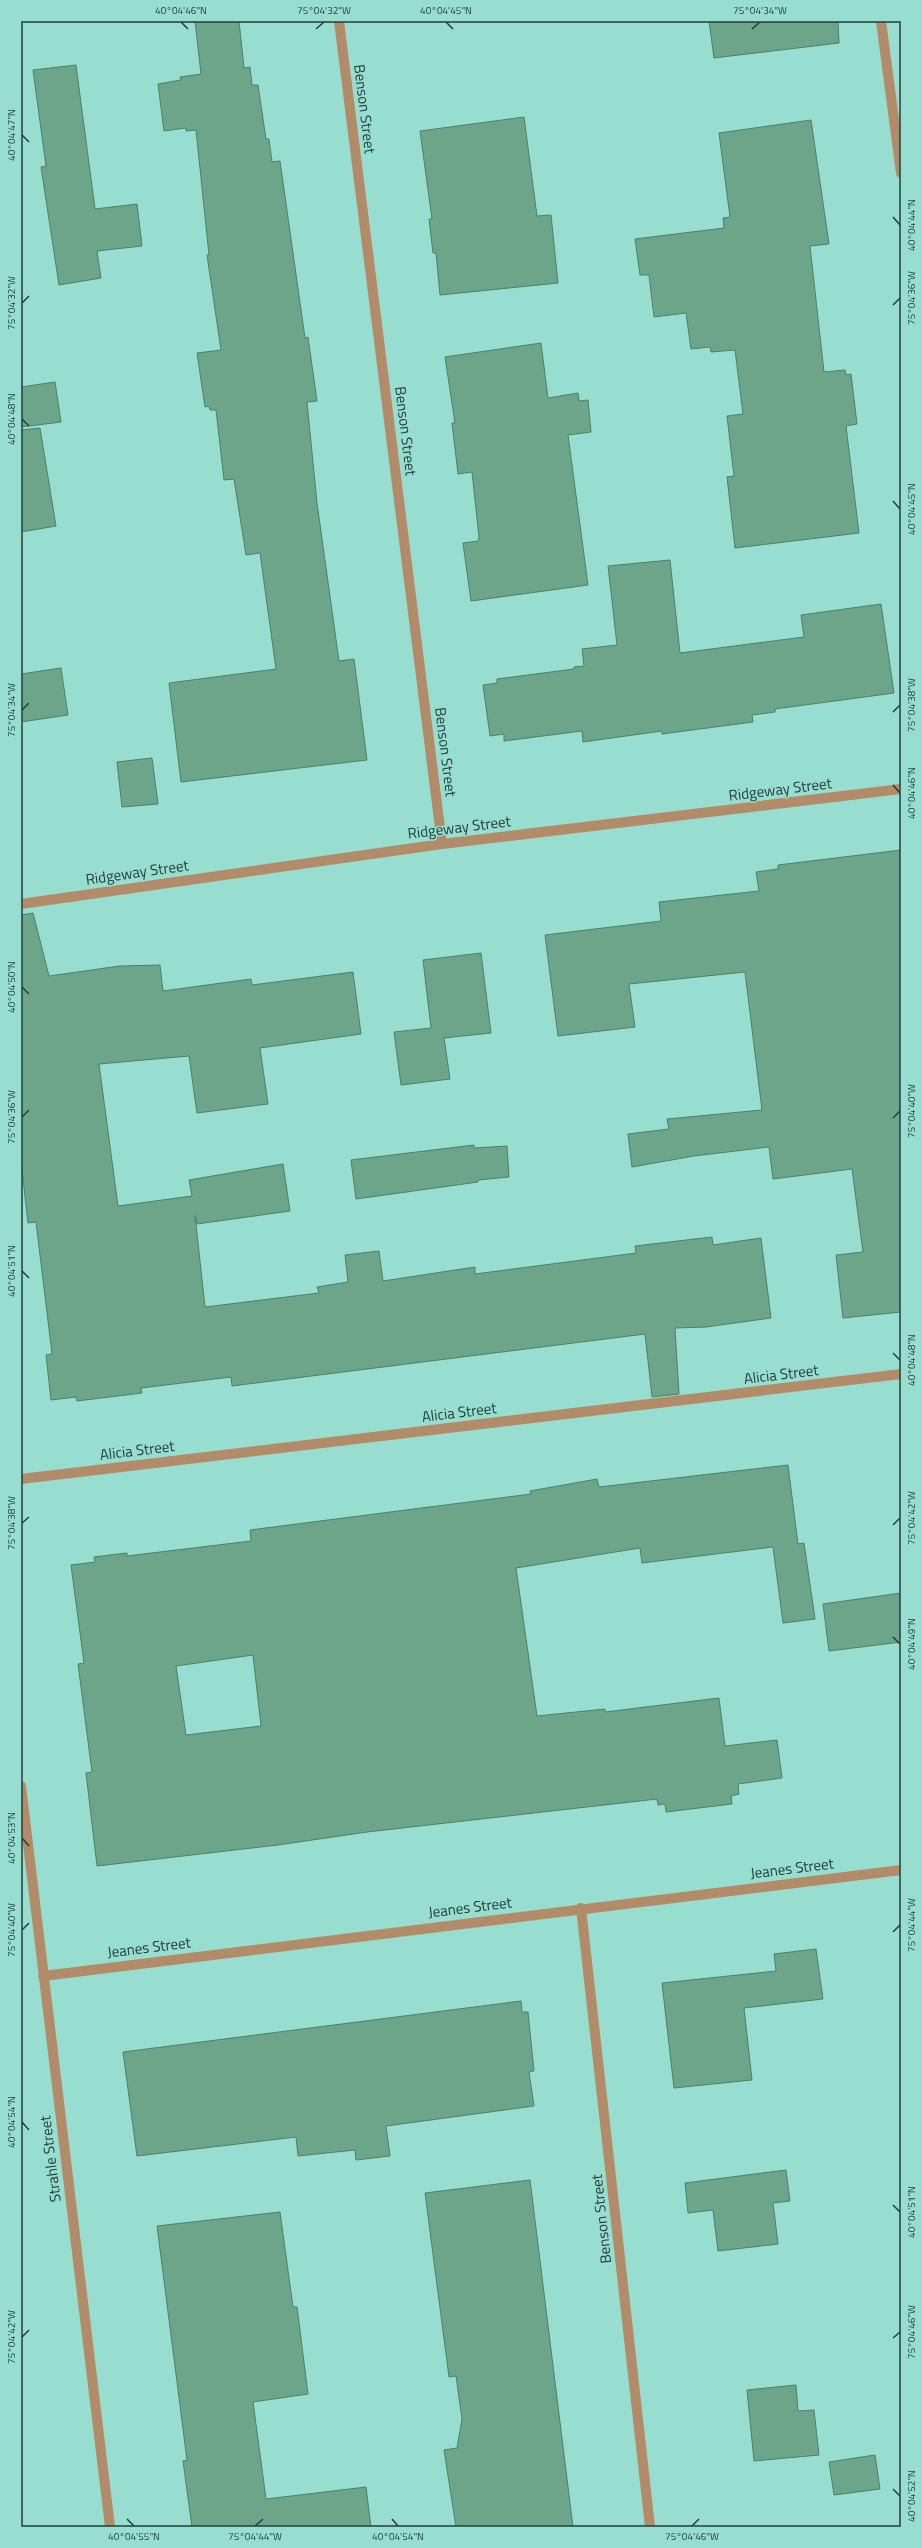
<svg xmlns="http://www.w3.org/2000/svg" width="922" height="2548" font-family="'Titillium Web',sans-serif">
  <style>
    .building { fill: #6ca589; stroke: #4b8268; fill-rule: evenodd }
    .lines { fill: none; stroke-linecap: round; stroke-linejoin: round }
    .minor { stroke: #b28b69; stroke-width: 10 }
    .ticks { fill: none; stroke: #23403b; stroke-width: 1.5 }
    .labels { text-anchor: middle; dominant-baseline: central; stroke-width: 3; stroke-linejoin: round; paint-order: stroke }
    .street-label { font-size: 15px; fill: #23403b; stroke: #97ddd0 }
    .neatline { fill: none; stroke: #23403b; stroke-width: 1.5 }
    .ticks-label { font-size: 10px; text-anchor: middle; fill: #23403b }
  </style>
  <rect width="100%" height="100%" fill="#97ddd0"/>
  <!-- building -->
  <g class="building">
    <path d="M195 21H239L244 68 250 67 252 85H258L266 139H269L272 162 280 161 305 338 308 337 317 401 307 402 317 503 339 661 354 659 367 760 181 782 169 683 276 669 260 553 246 555 234 479 224 480 216 410H210L209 406 205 407 197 353 221 350 207 255H209L196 130 186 131V128L164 131 158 84 181 80 180 77 201 74Z"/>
    <path d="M709 21H838L839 43 714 58Z"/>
    <path d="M76 65 95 209 137 204 142 246 97 251 101 278 59 285 41 167 46 166 33 70Z"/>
    <path d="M524 117 537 216 551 215 558 283 440 295 436 253H433L429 219H432L420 131Z"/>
    <path d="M811 120 829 244 810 246 824 372 845 370 846 375 851 374 857 424 846 426 859 533 735 548 727 477 734 476 727 416 743 414 735 350 711 352 710 347 691 349 686 313 654 317 649 275H640L635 239 724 228 723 218 730 217 719 133Z"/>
    <path d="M541 343 548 398 578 393 579 401 588 400 591 432 568 435 588 585 471 601 463 543 478 541 479 537 472 472 458 474 452 423H455L445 357Z"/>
    <path d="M55 382 61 422 21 427V387Z"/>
    <path d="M40 428 56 526 21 532V430Z"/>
    <path d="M670 560 680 653 804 637 801 615 881 604 894 693 775 709V712L752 715 753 722 662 734V731L583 742 582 731 504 741V734L490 736 483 685 497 683V679L574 669V667L584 666 582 649 617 645 608 566Z"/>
    <path d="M61 668 68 715 21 722V674Z"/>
    <path d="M152 758 158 804 122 807 117 762Z"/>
    <path d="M901 850V1312L843 1318 836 1255 863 1252 852 1169 773 1179 769 1147 694 1156 632 1167 628 1134 669 1129 667 1119 762 1110 745 972 629 984 635 1027 558 1036 545 935 661 921 659 902 759 891 756 872 778 869V865Z"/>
    <path d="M33 913 49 976 120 966 160 965 163 991 251 979 252 985 353 972 361 1034 260 1048 268 1104 197 1113 189 1056 99 1064 118 1206 192 1196 189 1180 283 1164 290 1211 197 1224 195 1215 205 1307 319 1293 317 1287 348 1282 345 1255 379 1251 383 1281 475 1267V1274L636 1253 635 1246 712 1237 713 1245 761 1238 771 1318 706 1327 675 1328 679 1394 652 1397 645 1334 232 1386 231 1377 141 1388 142 1393 77 1401 76 1397 51 1400 46 1355 52 1354 36 1222 28 1223 21 1161V915Z"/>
    <path d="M481 953 491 1033 444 1038 450 1079 401 1085 394 1032 431 1028 423 960Z"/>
    <path d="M474 1145V1148L507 1146 509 1177 478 1180V1182L356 1199 351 1160Z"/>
    <path d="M788 1465 798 1544 804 1543 815 1619 783 1623 773 1547 642 1563 640 1548 516 1568 537 1716 605 1709V1712L719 1698 725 1746 777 1740 782 1778 738 1784 739 1794 731 1796 732 1804 666 1812 665 1804 658 1805 657 1799 367 1832 278 1845 97 1866 86 1773 92 1772 78 1664 84 1663 71 1565 95 1562 94 1557 127 1553V1556L251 1541 250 1530 531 1494 530 1491 597 1479 599 1487ZM253 1655 261 1726 186 1735 176 1666Z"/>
    <path d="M901 1593V1642L829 1651 823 1604Z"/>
    <path d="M816 1949 823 1999 744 2008 752 2080 674 2088 662 1983 776 1971 774 1954Z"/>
    <path d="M521 2001 522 2012H528L534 2071 529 2072 534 2106 386 2126 390 2156 356 2160 355 2150 298 2156 296 2137 137 2156 123 2052Z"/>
    <path d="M786 2170 790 2201 773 2203 778 2244 718 2251 713 2210 688 2213 685 2183Z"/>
    <path d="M530 2180 573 2527H456L444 2450 457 2448 462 2419 456 2376 449 2377 425 2193Z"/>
    <path d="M280 2212 293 2307H297L308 2394 253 2402 266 2499 366 2487 371 2527H192L183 2461 187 2460 157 2226Z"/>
    <path d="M796 2385 798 2411 814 2410 819 2455 754 2461 747 2390Z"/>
    <path d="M875 2455 880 2489 834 2495 829 2462Z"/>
  </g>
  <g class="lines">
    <!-- minor -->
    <g class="minor">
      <path d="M339 21 442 844"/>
      <path d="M881 21 901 173"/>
      <path d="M21 904 442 844 901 789"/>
      <path d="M21 1479 901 1374"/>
      <path d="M21 1786 110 2527"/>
      <path d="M581 1908 650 2527"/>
      <path d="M43 1976 901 1870"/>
    </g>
  </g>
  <!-- ticks -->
  <path class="ticks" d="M181 22 188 29M446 22 453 29M316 29 324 22M752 29 760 22M22 135 29 142M893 217 900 225M22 303 29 296M893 305 900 298M22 419 29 426M893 501 900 509M22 710 29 703M893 712 900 705M893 785 900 793M22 987 29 994M22 1117 29 1110M893 1118 900 1111M22 1271 29 1278M893 1353 900 1360M22 1523 29 1517M893 1525 900 1518M893 1637 900 1644M22 1838 29 1846M22 1930 29 1923M893 1932 900 1925M22 2122 29 2130M893 2205 900 2212M22 2337 29 2330M893 2338 900 2332M893 2489 900 2496M127 2519 134 2526M392 2519 398 2526M255 2526 263 2519M692 2526 699 2519"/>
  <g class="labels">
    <!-- street labels -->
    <g class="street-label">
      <text transform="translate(365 109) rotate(83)">Benson Street</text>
      <text transform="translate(406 431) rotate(83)">Benson Street</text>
      <text transform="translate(446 752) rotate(83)">Benson Street</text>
      <text transform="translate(780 789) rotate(-7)">Ridgeway Street</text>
      <text transform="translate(459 827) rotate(-7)">Ridgeway Street</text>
      <text transform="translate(137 872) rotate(-8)">Ridgeway Street</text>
      <text transform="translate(781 1374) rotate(-7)">Alicia Street</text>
      <text transform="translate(459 1412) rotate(-7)">Alicia Street</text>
      <text transform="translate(137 1450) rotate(-7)">Alicia Street</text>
      <text transform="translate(792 1868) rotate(-7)">Jeanes Street</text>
      <text transform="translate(470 1907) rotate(-7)">Jeanes Street</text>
      <text transform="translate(149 1947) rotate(-7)">Jeanes Street</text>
      <text transform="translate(50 2159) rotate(-97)">Strahle Street</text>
      <text transform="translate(601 2219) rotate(-96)">Benson Street</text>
    </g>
  </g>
  <!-- border -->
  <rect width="922" height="2548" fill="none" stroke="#97ddd0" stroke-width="44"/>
  <rect x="22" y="22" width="878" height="2504" class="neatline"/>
  <g class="ticks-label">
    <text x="181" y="14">40°04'46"N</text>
    <text x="324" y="14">75°04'32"W</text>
    <text x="446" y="14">40°04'45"N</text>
    <text x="760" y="14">75°04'34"W</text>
    <text transform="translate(11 135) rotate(-90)" y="4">40°04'47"N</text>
    <text transform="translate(911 225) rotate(-90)" y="4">40°04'44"N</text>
    <text transform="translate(911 298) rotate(-90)" y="4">75°04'36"W</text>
    <text transform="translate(11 303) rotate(-90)" y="4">75°04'32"W</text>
    <text transform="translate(11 419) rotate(-90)" y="4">40°04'48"N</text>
    <text transform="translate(911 509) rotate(-90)" y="4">40°04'45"N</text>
    <text transform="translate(911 705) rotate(-90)" y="4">75°04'38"W</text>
    <text transform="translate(11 710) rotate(-90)" y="4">75°04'34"W</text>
    <text transform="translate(911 793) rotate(-90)" y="4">40°04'46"N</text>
    <text transform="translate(11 987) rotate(-90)" y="4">40°04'50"N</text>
    <text transform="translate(911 1111) rotate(-90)" y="4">75°04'40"W</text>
    <text transform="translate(11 1117) rotate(-90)" y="4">75°04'36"W</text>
    <text transform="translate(11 1271) rotate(-90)" y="4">40°04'51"N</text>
    <text transform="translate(911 1360) rotate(-90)" y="4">40°04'48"N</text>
    <text transform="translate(911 1518) rotate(-90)" y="4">75°04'42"W</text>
    <text transform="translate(11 1523) rotate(-90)" y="4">75°04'38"W</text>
    <text transform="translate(911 1644) rotate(-90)" y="4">40°04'49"N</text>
    <text transform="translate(11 1838) rotate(-90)" y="4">40°04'53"N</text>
    <text transform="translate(911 1925) rotate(-90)" y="4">75°04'44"W</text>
    <text transform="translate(11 1930) rotate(-90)" y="4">75°04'40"W</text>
    <text transform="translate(11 2122) rotate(-90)" y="4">40°04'54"N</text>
    <text transform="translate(911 2212) rotate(-90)" y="4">40°04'51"N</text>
    <text transform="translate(911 2332) rotate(-90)" y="4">75°04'46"W</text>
    <text transform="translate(11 2337) rotate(-90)" y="4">75°04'42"W</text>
    <text transform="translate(911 2496) rotate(-90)" y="4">40°04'52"N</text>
    <text x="134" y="2540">40°04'55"N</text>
    <text x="255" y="2540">75°04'44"W</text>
    <text x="398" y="2540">40°04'54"N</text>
    <text x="692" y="2540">75°04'46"W</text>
  </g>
</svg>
